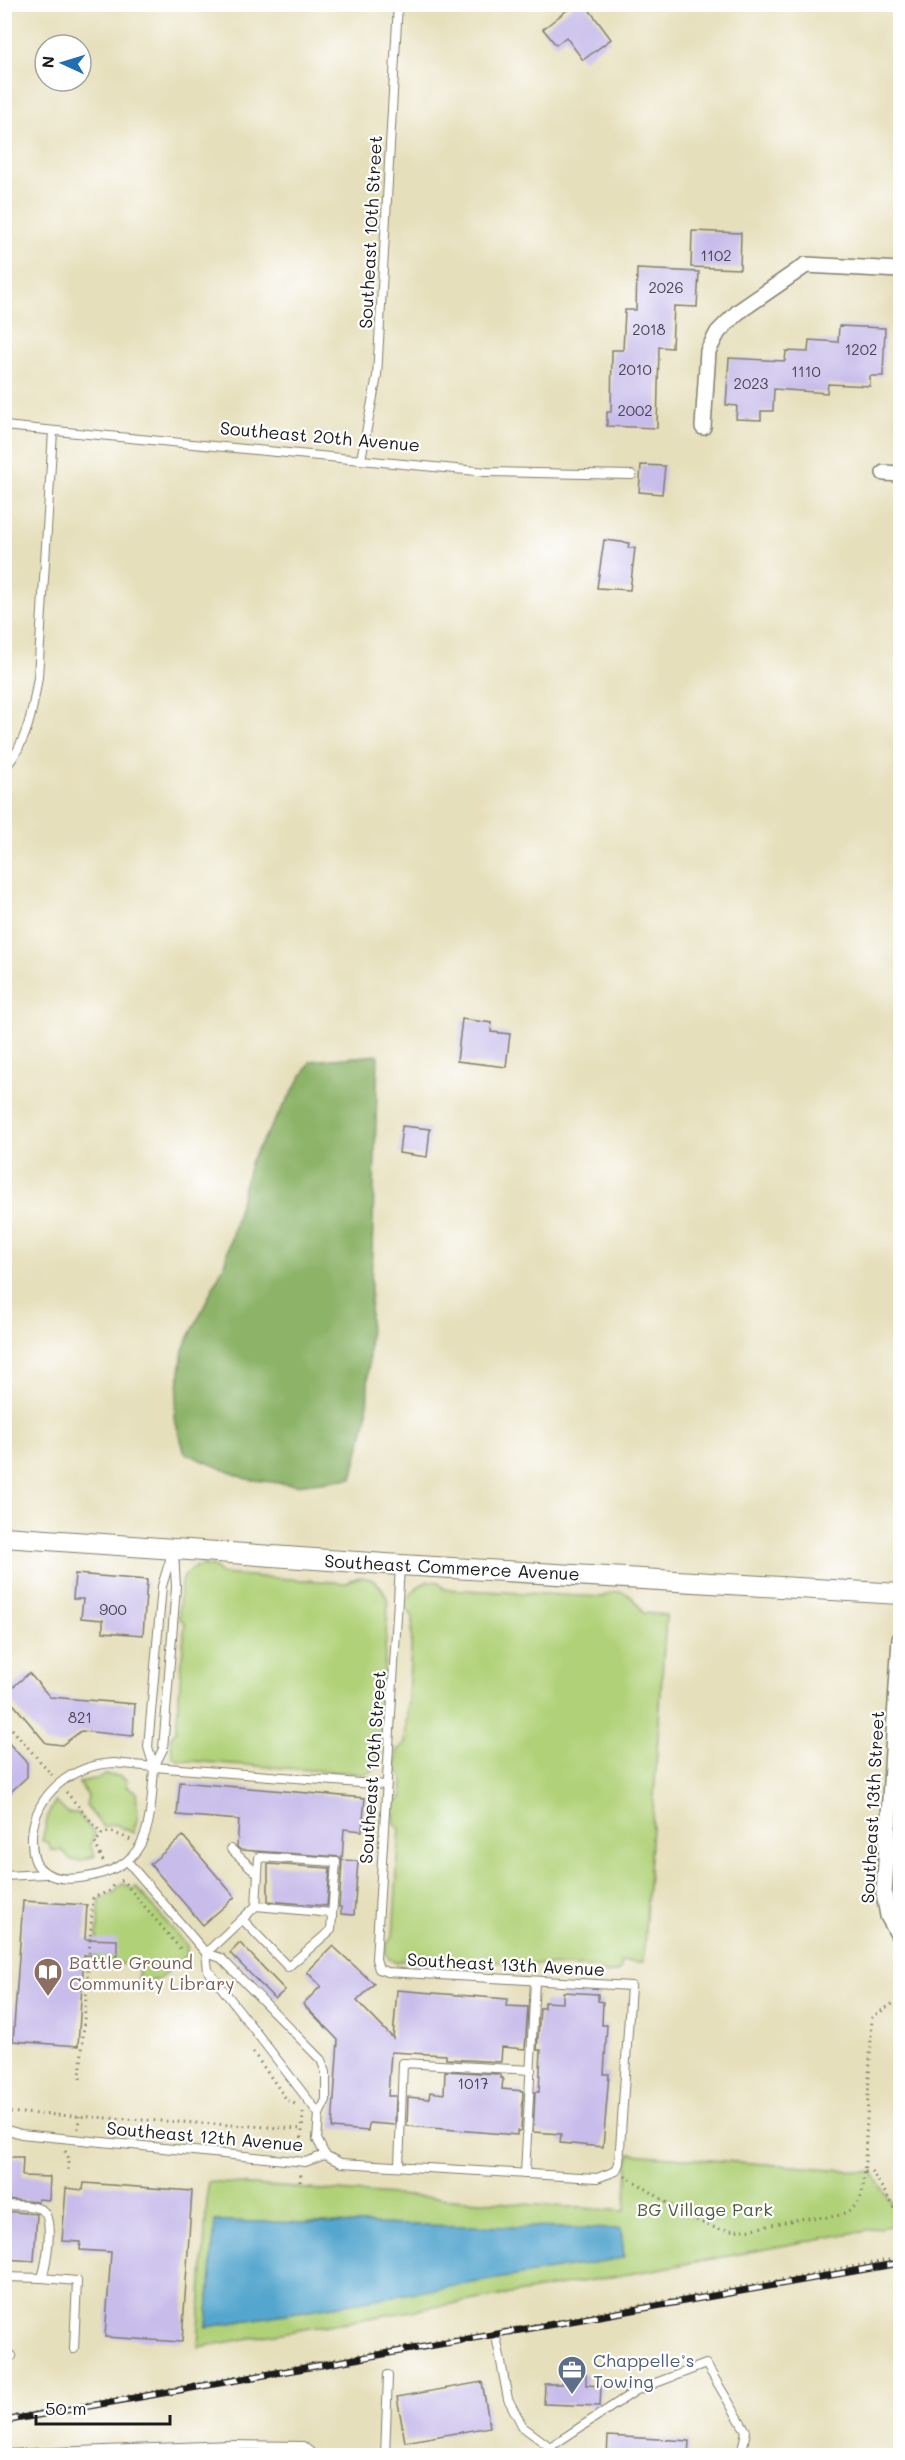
<svg xmlns="http://www.w3.org/2000/svg" width="905" height="2460" font-family="Mali,sans-serif">
  <style>
    .green { fill: #b1d178; stroke: #66764a; stroke-width: 1.5; fill-rule: evenodd }
    .forest { fill: #8cb368; stroke: #546842; stroke-width: 1.5 }
    .water { fill: #54a6ce; stroke: #386175; stroke-width: 1.5 }
    .building { fill: #c7bcea }
    .lines { fill: none; stroke-linecap: round; stroke-linejoin: round }
    .service-casing { stroke: #817e6c; stroke-width: 10 }
    .minor-casing { stroke: #817e6c; stroke-width: 18 }
    .tertiary-casing { stroke: #817e6c; stroke-width: 22 }
    .path { stroke: #817e6c; stroke-width: 3; stroke-dasharray: 1.5 4.5; stroke-linecap: butt }
    .service { stroke: #fff; stroke-width: 8 }
    .minor { stroke: #fff; stroke-width: 15 }
    .tertiary { stroke: #fff; stroke-width: 20 }
    .rail-casing { stroke: #1c1c1c; stroke-width: 7 }
    .rail { stroke: #fff; stroke-width: 4.5; stroke-dasharray: 14; stroke-linecap: butt }
    .labels { text-anchor: middle; dominant-baseline: central; stroke-width: 4.5; stroke-linejoin: round; paint-order: stroke }
    .number-label { font-size: 15px; fill: #474450 }
    .street-label { font-size: 18px; fill: #1c1c1c; stroke: #fff }
    .education-label { font-size: 18px; fill: #785e54; stroke: #fff; text-anchor: start }
    .park-label { font-size: 18px; fill: #505b3c; stroke: #fff }
    .service-label { font-size: 18px; fill: #4e5e75; stroke: #fff; text-anchor: start }
  </style>
  <rect width="100%" height="100%" fill="#fff"/>
  <filter id="ink" filterUnits="userSpaceOnUse"><feTurbulence type="fractalNoise" baseFrequency=".0167" numOctaves="2"/><feDisplacementMap in="SourceGraphic" scale="12" xChannelSelector="R" yChannelSelector="G"/><feConvolveMatrix kernelMatrix="1 2 1 2 8 2 1 2 1" color-interpolation-filters="sRGB"/></filter>
  <filter id="wash" filterUnits="userSpaceOnUse"><feTurbulence type="fractalNoise" baseFrequency=".008" numOctaves="4" result="noise"/><feDisplacementMap in="SourceGraphic" scale="24" xChannelSelector="R" yChannelSelector="G"/><feGaussianBlur stdDeviation="1.35" result="paint"/><feColorMatrix in="noise" values="0 0 0 0 0 0 0 0 0 0 0 0 0 0 0 0 0 1.4 0 .05"/><feComposite in="paint" operator="in"/></filter>
  <g filter="url(#wash)">
    <rect width="100%" height="100%" fill="#e6dfbb"/>
    <!-- green -->
    <g class="green">
      <path d="M204 1565 214 1567 221 1574 347 1583C365 1569 386 1584 388 1604L378 1764 373 1771 365 1774 178 1760 172 1756 171 1737 176 1731 185 1623 179 1618C180 1596 176 1568 204 1565Z"/>
      <path d="M428 1581 439 1582 444 1589 602 1597C622 1585 634 1595 643 1613L666 1615 643 1962H623L619 1971C609 1975 605 1975 597 1968L413 1957 396 1963 389 1959 385 1952 387 1943 393 1937 400 1829 394 1822V1803L402 1798 403 1777 396 1769 397 1751 405 1744 413 1617 407 1609C408 1594 415 1587 428 1581Z"/>
      <path d="M105 1775 120 1776 127 1780 126 1786 136 1792 138 1817 133 1833 115 1824 103 1827 86 1806 88 1796 79 1783C89 1778 97 1781 105 1775Z"/>
      <path d="M55 1802 68 1813H78L95 1834 90 1845 95 1856 80 1861 71 1860 63 1851 51 1850 48 1842 42 1841 49 1812Z"/>
      <path d="M122 1884 126 1885 132 1889 136 1887 187 1946V1955L158 1980 138 1981 139 1965 95 1962 100 1899 114 1893Z"/>
      <path d="M629 2154 872 2172 900 2216V2224L658 2269 198 2347 208 2182 625 2211ZM215 2221 621 2229 624 2257 207 2326Z"/>
    </g>
    <!-- forest -->
    <path class="forest" d="M378 1055 367 1417 352 1478 296 1485 246 1479 185 1453 174 1417 183 1350 224 1265 251 1160 311 1061Z"/>
    <!-- water -->
    <path class="water" d="M215 2221 621 2229 624 2258 207 2327Z"/>
    <g id="blocks">
      <!-- building -->
      <g class="building">
        <path d="M575 4H585L611 39 583 60 566 37 556 45 543 29Z"/>
        <path d="M692 231 741 233 740 269 691 267Z"/>
        <path d="M637 269 699 272 697 307 674 306 672 348 659 347 657 428 607 426V412H611L612 350H623L625 310H636Z"/>
        <path d="M839 326 885 328 883 376H870V386L828 384 827 393 774 389 773 411H761V420L736 419 737 406 726 405 729 358 785 361 786 351 808 352 809 340 838 342Z"/>
        <path d="M641 465 665 466 662 494 639 492Z"/>
        <path d="M604 540 629 543 628 548H635L630 590 597 588Z"/>
        <path d="M462 1019 492 1023 491 1032 510 1034 506 1067 457 1061Z"/>
        <path d="M402 1126 430 1129 427 1157 399 1153Z"/>
        <path d="M75 1574 147 1580 143 1635 103 1632V1620L81 1618 83 1599H73Z"/>
        <path d="M29 1673 50 1697 135 1704 133 1736 81 1731 62 1745 46 1743 5 1694Z"/>
        <path d="M4 1738 27 1763V1777L4 1798Z"/>
        <path d="M180 1782 365 1798 362 1831 344 1829 342 1860 358 1861 354 1915 341 1914V1907H339L342 1862 340 1857 241 1850 237 1847 239 1820 177 1815Z"/>
        <path d="M183 1836 235 1897 203 1925 150 1864Z"/>
        <path d="M268 1864 330 1868 327 1906 268 1901Z"/>
        <path d="M23 1901 87 1905 85 1939 117 1940V1956L84 1955 78 2046 13 2041Z"/>
        <path d="M240 1943 285 1990 275 1999 230 1953Z"/>
        <path d="M333 1946 374 1984 357 2001 393 2038 397 1990 507 1999 506 2006 528 2007 525 2049 502 2047 501 2062 446 2059V2055L391 2052 388 2096H396L395 2125 369 2123 368 2131 332 2128 338 2040 303 2004 321 1986 307 1972Z"/>
        <path d="M563 1992 598 1994V2001L603 2002 602 2025H607L604 2074H609L603 2147 560 2143 561 2134 533 2132 535 2092H539L541 2050H537L540 2008H544V2002L563 2003Z"/>
        <path d="M445 2071 500 2074V2078H503L502 2089 523 2091 521 2131H517V2135L407 2126 408 2097 429 2099 430 2092 444 2094Z"/>
        <path d="M4 2157H23L22 2176 50 2177 49 2200 38 2199V2202L4 2199Z"/>
        <path d="M84 2183 192 2191 182 2342 105 2337 111 2252 80 2250 81 2242 62 2241 66 2188 83 2190Z"/>
        <path d="M4 2211 37 2214 34 2261 4 2259Z"/>
        <path d="M562 2373 586 2374V2385L601 2386 600 2406 544 2404 545 2384H562Z"/>
        <path d="M482 2382 490 2427 405 2442 397 2397Z"/>
        <path d="M608 2436 689 2441 688 2456H607Z"/>
      </g>
    </g>
  </g>
  <g filter="url(#ink)">
    <use href="#blocks" fill-opacity="0" stroke="#817e6c" stroke-width="1.5"/>
    <g class="lines">
      <!-- service casing -->
      <g class="service-casing">
        <g id="service">
          <path d="M4 426 487 472 632 475"/>
          <path d="M361 459 377 376 398 4"/>
          <path d="M4 769C27 744 33 710 38 677L53 431"/>
          <path d="M114 1763 154 1767C150 1826 151 1869 80 1878 65 1880 48 1878 38 1866 32 1858 32 1845 32 1835 36 1792 73 1765 114 1763Z"/>
          <path d="M154 1767 386 1785"/>
          <path d="M154 1767 148 1747 162 1586 173 1550"/>
          <path d="M154 1767 163 1749 176 1587 174 1553"/>
          <path d="M231 1849 258 1874"/>
          <path d="M128 1862 206 1953 221 1958 321 2060 326 2072V2100L319 2114 317 2139 325 2155"/>
          <path d="M4 1876 45 1874"/>
          <path d="M242 1919 288 1967 331 1930 336 1862 259 1857 256 1906"/>
          <path d="M206 1953 208 1970 319 2114"/>
          <path d="M206 1953 256 1906 332 1913"/>
          <path d="M4 2129 21 2134 305 2162 325 2155 341 2163 597 2178 616 2171 619 2163 631 1986 387 1972 379 1969 376 1959 400 1567"/>
          <path d="M399 2166 403 2063 531 2070"/>
          <path d="M525 2174 535 1981"/>
          <path d="M4 2205C16 2206 32 2204 42 2210 55 2219 46 2265 42 2278L4 2277"/>
          <path d="M42 2278 77 2281 74 2349"/>
          <path d="M497 2341 508 2399 523 2427 550 2447"/>
          <path d="M4 2356H12"/>
          <path d="M4 2454 230 2445 303 2446 315 2456"/>
          <path d="M385 2456 388 2375"/>
          <path d="M549 2456 550 2447 637 2390 706 2364 746 2431 741 2456"/>
        </g>
      </g>
      <!-- minor casing -->
      <g class="minor-casing">
        <g id="minor">
          <path d="M703 427 708 351 718 332 738 312 806 265 900 270"/>
          <path d="M884 473 900 474"/>
          <path d="M900 1639 884 1894 888 1916 900 1938"/>
        </g>
      </g>
      <!-- tertiary casing -->
      <g class="tertiary-casing">
        <path id="tertiary" d="M4 1537 400 1565 900 1594"/>
      </g>
      <!-- path -->
      <g class="path">
        <path d="M4 1720 52 1775"/>
        <path d="M66 1792 102 1834"/>
        <path d="M103 1861 95 1843 102 1834 110 1831 131 1840"/>
        <path d="M120 1881H123L183 1952"/>
        <path d="M253 2052 287 2100 295 2104"/>
        <path d="M80 2079 93 1898 109 1891 114 1884"/>
        <path d="M4 2112 302 2129"/>
        <path d="M78 2129 79 2116"/>
        <path d="M301 2150 303 2113"/>
        <path d="M65 2151 68 2157V2172"/>
        <path d="M865 2172H872L900 2216"/>
        <path d="M625 2176C653 2191 684 2218 713 2227 745 2237 777 2221 808 2218 823 2217 835 2219 848 2211 861 2204 862 2193 864 2180L872 2017 900 1999"/>
        <path d="M300 2182 301 2174"/>
        <path d="M504 2330 900 2258"/>
        <path d="M4 2418 488 2332"/>
      </g>
      <!-- service -->
      <use href="#service" class="service"/>
      <!-- minor -->
      <use href="#minor" class="minor"/>
      <!-- tertiary -->
      <use href="#tertiary" class="tertiary"/>
      <!-- rail casing -->
      <g class="rail-casing">
        <path id="rail" d="M4 2421 900 2263"/>
      </g>
      <!-- rail -->
      <use href="#rail" class="rail"/>
    </g>
  </g>
  <!-- icons -->
  <defs>
    <g id="library-pin" transform="scale(1.5)"><path d="M0 17L-7.5 6A9.5 9.5 0 1 1 7.5 6Z" fill="#8d6e63" stroke="#fff"/><path d="M-6-4Q-3-5.5-.7-3.5V5Q-3 3-6 4ZM6-4Q3-5.5 .7-3.5V5Q3 3 6 4Z" fill="#fff"/></g>
    <g id="office-pin" transform="scale(1.5)"><path d="M0 17L-7.5 6A9.5 9.5 0 1 1 7.5 6Z" fill="#5c6f8a" stroke="#fff"/><path d="M-6-3h4V-5.5h4V-3h4V5H-6ZM-1-4.5V-3h2v-1.5ZM-6 0V1H6V0Z" fill="#fff"/></g>
  </defs>
  <g fill-rule="evenodd">
    <use href="#library-pin" x="48" y="1972"/>
    <use href="#office-pin" x="572" y="2370"/>
  </g>
  <g class="labels">
    <!-- number labels -->
    <g class="number-label">
      <text x="716" y="255">1102</text>
      <text x="666" y="287">2026</text>
      <text x="649" y="329">2018</text>
      <text x="861" y="349">1202</text>
      <text x="635" y="369">2010</text>
      <text x="806" y="371">1110</text>
      <text x="751" y="383">2023</text>
      <text x="635" y="410">2002</text>
      <text x="113" y="1609">900</text>
      <text x="80" y="1717">821</text>
      <text x="473" y="2083">1017</text>
    </g>
    <!-- street labels -->
    <g class="street-label">
      <text transform="translate(370 232) rotate(-87)">Southeast 10th Street</text>
      <text transform="translate(320 436) rotate(5)">Southeast 20th Avenue</text>
      <text transform="translate(452 1567) rotate(3)">Southeast Commerce Avenue</text>
      <text transform="translate(372 1767) rotate(-86)">Southeast 10th Street</text>
      <text transform="translate(872 1807) rotate(-87)">Southeast 13th Street</text>
      <text transform="translate(506 1964) rotate(3)">Southeast 13th Avenue</text>
      <text transform="translate(205 2136) rotate(5)">Southeast 12th Avenue</text>
    </g>
    <!-- education labels -->
    <g class="education-label">
      <text x="69" y="1962">Battle Ground<tspan x="69" dy="21">Community Library</tspan></text>
    </g>
    <!-- park labels -->
    <g class="park-label">
      <text x="705" y="2209">BG Village Park</text>
    </g>
    <!-- service labels -->
    <g class="service-label">
      <text x="593" y="2360">Chappelle’s<tspan x="593" dy="21">Towing</tspan></text>
    </g>
  </g>
  <!-- margin -->
  <rect width="905" height="2460" fill="none" stroke="#fff" stroke-width="24"/>
  <!-- north arrow -->
  <g transform="translate(63 63) rotate(274)"><circle r="28" fill="#ffffff" stroke="#a4a4a4" stroke-width="1.5"/>
  <path d="M0-4.5L10 22L0 15L-10 22Z" fill="#1f6fb2"/>
  <text y="-9" font-size="16" font-weight="bold" text-anchor="middle" fill="#1c1c1c">N</text>
  </g>
  <!-- scale -->
  <path d="M36 2415v9h134v-9" fill="none" stroke="#1c1c1c" stroke-width="3"/>
  <text x="45" y="2415" font-size="18" fill="#1c1c1c" stroke="#ffffff" stroke-width="4.5" paint-order="stroke">50 m</text>
</svg>
